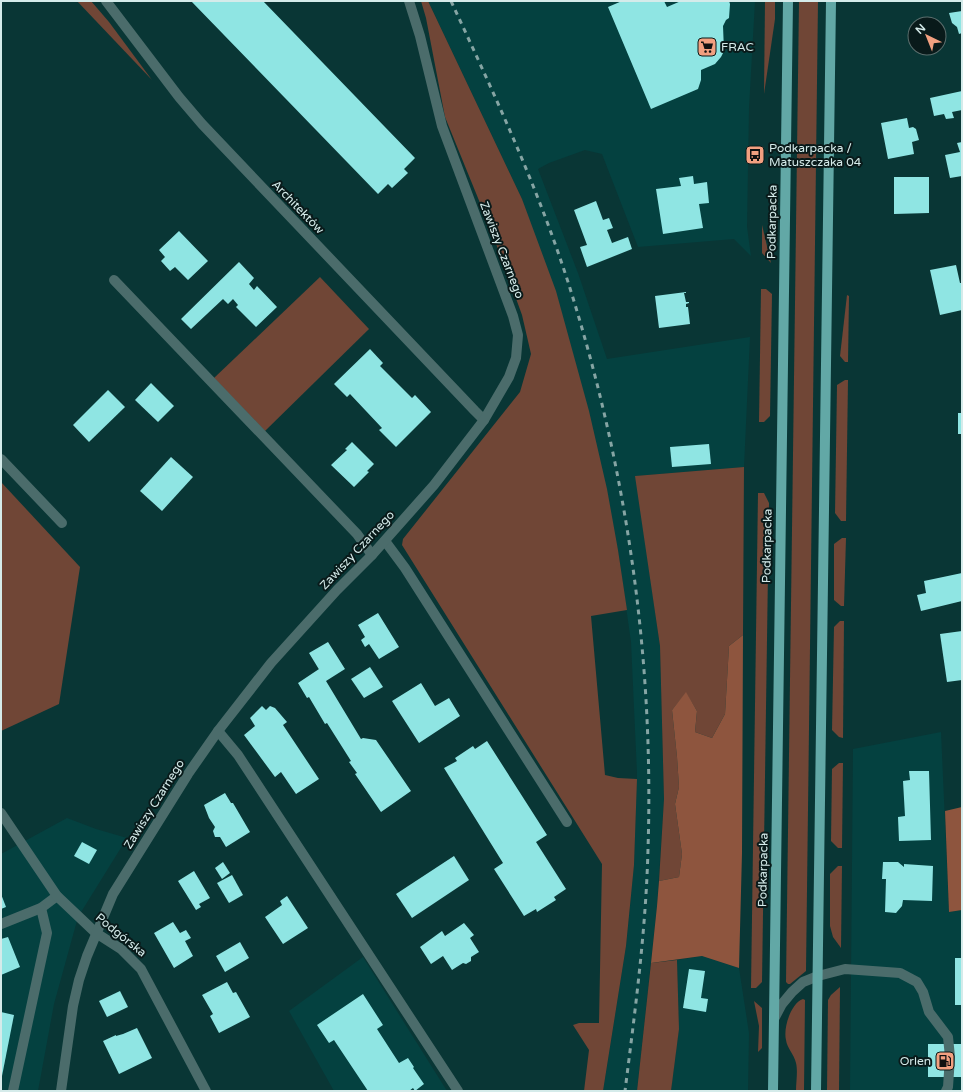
<svg xmlns="http://www.w3.org/2000/svg" width="963" height="1092" font-family="'Varela Round',sans-serif">
  <style>
    .built { fill: #044140 }
    .green { fill: #704636 }
    .forest { fill: #8e553e }
    .building { fill: #8fe5e3 }
    .lines { fill: none; stroke-linecap: round; stroke-linejoin: round }
    .service { stroke: #4b6c6b; stroke-width: 10 }
    .minor { stroke: #4b6c6b; stroke-width: 10 }
    .primary { stroke: #62a8a6; stroke-width: 10 }
    .rail { stroke: #86a5a4; stroke-width: 3; stroke-dasharray: 5 5; stroke-linecap: butt }
    .labels { text-anchor: middle; dominant-baseline: central; stroke-width: 4; stroke-linejoin: round; paint-order: stroke }
    .poi-label { font-size: 12px; fill: #d5ebea; stroke: #091a1a; text-anchor: start }
    .street-label { font-size: 12px; fill: #d5ebea; stroke: #091a1a }
  </style>
  <rect width="100%" height="100%" fill="#093635"/>
  <!-- built -->
  <g class="built">
    <path d="M428 1H755L749 108 747 227 751 256 734 239 638 247 602 154 585 150 549 163 538 169 578 273 607 359 750 337 744 467 636 476 660 646 664 799 657 906 637 1091H603L626 946 634 865 637 773 631 642 618 550 522 199Z"/>
    <path d="M941 732 949 912 962 910V1091H850L853 749Z"/>
    <path d="M67 818 96 829 127 838 78 917 54 1004 38 1091H1V854Z"/>
    <path d="M702 956 739 968 749 1033 748 1091H671L679 1029 677 960Z"/>
    <path d="M363 957 447 1091H334L289 1011Z"/>
  </g>
  <!-- green -->
  <g class="green">
    <path d="M77 1H91L109 22 152 80Z"/>
    <path d="M421 1H428L522 199 556 291 589 411 607 489 618 550 627 610 591 616 605 775 618 778 637 779 634 865 626 946 603 1091H584L589 1050 573 1025 579 1023H599L602 864 402 545 403 539 520 392 531 354 522 315 491 230 445 117 426 18Z"/>
    <path d="M765 1H775V19L764 94Z"/>
    <path d="M799 1H818L806 971 790 984H788L786 982Z"/>
    <path d="M762 225 771 263 762 253Z"/>
    <path d="M320 277 369 329 265 431 214 378Z"/>
    <path d="M761 289H766L772 294 770 416 764 422H759Z"/>
    <path d="M847 295 849 296 848 362H845L840 356Z"/>
    <path d="M845 380H848L846 521H841L835 513 837 385Z"/>
    <path d="M744 467 743 635 729 646 725 714 712 738 695 732 697 711 686 693 672 710 677 757 679 787 675 804 682 854 679 877 659 881 664 799 660 646 635 476Z"/>
    <path d="M1 482 80 567 59 704 1 731Z"/>
    <path d="M758 493H764L769 503 762 982 756 988H751Z"/>
    <path d="M842 538H846L844 606H841L834 600V544Z"/>
    <path d="M840 621H844L843 738 839 737 832 730 834 627Z"/>
    <path d="M839 763H843L842 848H838L831 841 832 769Z"/>
    <path d="M838 866H842L841 948 833 937 830 926V874Z"/>
    <path d="M677 960 679 1029 671 1091H637L651 963Z"/>
    <path d="M840 987 839 1091H827L828 1000 831 995Z"/>
    <path d="M803 999 805 1000 804 1091H796C796 1082 798 1071 796 1063 794 1054 787 1048 786 1040 783 1028 791 1003 803 999Z"/>
    <path d="M754 1001 762 1008V1048L758 1052 759 1026Z"/>
  </g>
  <!-- forest -->
  <g class="forest">
    <path d="M743 635 742 853 739 968 702 956 651 963 657 906 659 881 679 877 682 854 675 804 679 787 677 757 672 710 686 692 697 711 695 732 712 738 725 714 729 646Z"/>
    <path d="M962 807V910L949 912 945 811Z"/>
  </g>
  <!-- building -->
  <g class="building">
    <path d="M191 1H263L415 158 404 169 408 173 392 188 388 184 378 194Z"/>
    <path d="M622 1H664L667 7 681 1H729L730 4 729 18 726 20 723 26 724 51 721 57 715 64 701 70V80L698 89 651 109 608 7Z"/>
    <path d="M962 11V33L959 34 957 27 952 23 949 13Z"/>
    <path d="M962 91V110L952 112 954 118 946 119 944 114 934 116 930 98Z"/>
    <path d="M907 118 909 128 913 127 916 129 919 140 912 142 914 154 888 159 881 123Z"/>
    <path d="M962 142V176L950 178 945 155 960 152 957 143Z"/>
    <path d="M693 176 694 184 707 182 709 203 699 204 703 228 663 234 656 189 681 186 679 178Z"/>
    <path d="M894 177H929V213L894 214Z"/>
    <path d="M596 201 603 220 609 218 613 228 607 230 612 243 628 237 632 249 587 267 580 247 587 245 574 210Z"/>
    <path d="M179 231 208 261 188 280 175 267 170 271 161 261 165 257 159 250Z"/>
    <path d="M239 262 254 278 249 284 254 290 257 286 277 307 256 327 236 307 238 305 233 299 228 304 223 299 191 329 181 319Z"/>
    <path d="M956 265 960 283H962V310L940 315 930 270Z"/>
    <path d="M686 292V293H684L686 302H689V303L686 304V307H688L690 324 659 328 655 296Z"/>
    <path d="M370 349 383 363 380 366 412 398 415 395 431 412 396 447 379 430 382 428 350 394 347 397 334 384Z"/>
    <path d="M151 383 174 406 158 422 135 400Z"/>
    <path d="M108 390 125 407 89 442 73 425Z"/>
    <rect x="958" y="413" width="4" height="21"/>
    <path d="M352 442 374 464 367 471 369 472 354 487 331 465 347 450 345 449Z"/>
    <path d="M709 444 711 464 672 467 670 447Z"/>
    <path d="M171 457 193 477 162 511 140 491Z"/>
    <path d="M962 573V601L921 611 917 595 926 593 924 581Z"/>
    <path d="M378 613 399 647 379 659 369 644 365 647 361 640 365 637 358 625Z"/>
    <path d="M962 631V680L947 682 940 634Z"/>
    <path d="M328 642 345 669 326 681 361 739 363 738 376 740 411 791 381 812 355 774 357 773 349 762 351 761 327 723 325 724 309 697 307 698 298 683 319 669 323 676 309 653Z"/>
    <path d="M370 667 383 687 364 698 351 679Z"/>
    <path d="M421 683 435 706 449 698 460 716 419 743 392 701Z"/>
    <path d="M262 706 266 710 270 706 275 708 287 722 283 725 319 779 296 794 281 772 275 777 244 735 255 726 250 718Z"/>
    <path d="M487 741 547 835 536 842 566 889 554 897 556 900 537 912 536 909 524 916 494 869 503 863 444 768 457 761 455 758 473 746 475 749Z"/>
    <path d="M909 771H929L931 840 899 841 898 817 905 816 903 781 910 780Z"/>
    <path d="M225 793 231 803H233L250 832 226 847 220 837H215L213 831 215 827 209 818 204 805Z"/>
    <path d="M82 842 97 850 89 864 74 856Z"/>
    <path d="M454 856 469 880 412 918 396 894Z"/>
    <path d="M223 862 230 873 222 879 215 868Z"/>
    <path d="M883 862H898L904 867V864L933 866 932 901 903 900 902 906 896 913 885 912 886 879H882Z"/>
    <path d="M194 871 210 898 199 904 201 907 196 910 178 881Z"/>
    <path d="M232 875 243 895 229 903 217 883Z"/>
    <path d="M1 894 6 907 1 909Z"/>
    <path d="M287 896 308 928 283 944 265 917 282 905 280 901Z"/>
    <path d="M173 922 180 933 186 930 191 938 185 941 193 956 174 968 154 933Z"/>
    <path d="M464 923 474 935 470 938 479 952 471 957V961L466 964 463 963 452 970 443 956 431 964 420 947 442 931 445 936Z"/>
    <path d="M8 937 20 967 1 975V939Z"/>
    <path d="M240 942 249 958 225 972 216 956Z"/>
    <rect x="955" y="958" width="7" height="47"/>
    <path d="M689 969 705 971 701 998 708 999 706 1012 683 1008Z"/>
    <path d="M227 982 233 993 236 992 250 1017 219 1033 210 1016 213 1014 202 995Z"/>
    <path d="M120 991 128 1007 107 1017 99 1001Z"/>
    <path d="M363 994 383 1025 377 1029 399 1063 408 1058 414 1067 413 1068 424 1084 415 1091 413 1088 409 1091H368L334 1040 329 1043 317 1025Z"/>
    <path d="M1 1012 14 1015 2 1076H1Z"/>
    <path d="M137 1028 152 1058 119 1074 103 1041 116 1035V1036L123 1034Z"/>
    <rect x="928" y="1044" width="34" height="33"/>
  </g>
  <g class="lines">
    <!-- service -->
    <g class="service">
      <path d="M114 280 357 534 372 555"/>
      <path d="M385 541 405 568 567 822"/>
      <path d="M218 731 238 755 458 1091"/>
      <path d="M1 924 41 908 57 896"/>
      <path d="M774 1019 782 1004 792 992 803 982 818 976 845 969 900 973 917 982 923 992 929 1012 948 1037 950 1057 948 1087 946 1091"/>
      <path d="M13 1091 47 933 41 908"/>
    </g>
    <!-- minor -->
    <g class="minor">
      <path d="M106 1 179 97 202 124 456 391 475 411 484 420"/>
      <path d="M1 459 62 523"/>
      <path d="M1 813 57 896 96 933 121 949 141 969 206 1091"/>
      <path d="M61 1091 73 1006 79 980 87 956 113 894 188 774 218 731 271 663 337 590 372 555 434 485 484 420 509 377 516 358 518 335 513 316 442 126 420 36 409 1"/>
    </g>
    <!-- primary -->
    <g class="primary">
      <path d="M773 1091 788 1"/>
      <path d="M816 1091 831 1"/>
    </g>
    <!-- rail -->
    <path class="rail" d="M451 1C496 98 542 196 573 298 628 477 654 663 648 849 646 930 635 1011 625 1091"/>
  </g>
  <!-- icons -->
  <defs>
    <g id="supermarket-square" transform="scale(1)"><rect x="-9" y="-9" width="18" height="18" rx="4" fill="#f2a080" stroke="#091a1a"/><path d="M-6-5.5h2.5l.6 2H6L4.5 2H-2.5L-4.4-4H-6ZM-1.5 3.2a1.3 1.3 0 1 0 .1 0ZM3 3.2a1.3 1.3 0 1 0 .1 0Z" fill="#111"/></g>
    <g id="bus-square" transform="scale(1)"><rect x="-9" y="-9" width="18" height="18" rx="4" fill="#f2a080" stroke="#091a1a"/><path d="M-5-6H5V4H4V6H2V4H-2V6H-4V4H-5ZM-3.5-4V0h7V-4ZM-3.5 1.2v1.5H-2V1.2ZM2 1.2v1.5H3.5V1.2Z" fill="#111"/></g>
    <g id="fuel-square" transform="scale(1)"><rect x="-9" y="-9" width="18" height="18" rx="4" fill="#f2a080" stroke="#091a1a"/><path d="M-5.5-6h7V0h2V4h1.3V-2.5L3-4.5l.8-.8L6-3V5H2.5V1h-1V6h-7ZM-4.2-4.7v3.2H.2V-4.7Z" fill="#111"/></g>
  </defs>
  <g fill-rule="evenodd">
    <use href="#supermarket-square" x="707" y="47"/>
    <use href="#bus-square" x="755" y="155"/>
    <use href="#fuel-square" x="945" y="1061"/>
  </g>
  <g class="labels">
    <!-- poi labels -->
    <g class="poi-label">
      <text x="721" y="47">FRAC</text>
      <text x="769" y="148">Podkarpacka /<tspan x="769" dy="14">Matuszczaka 04</tspan></text>
      <text x="931" y="1061" text-anchor="end">Orlen</text>
    </g>
    <!-- street labels -->
    <g class="street-label">
      <text transform="translate(298 207) rotate(46)">Architektów</text>
      <text transform="translate(772 222) rotate(-89)">Podkarpacka</text>
      <text transform="translate(502 250) rotate(69)">Zawiszy Czarnego</text>
      <text transform="translate(767 546) rotate(-89)">Podkarpacka</text>
      <text transform="translate(357 550) rotate(-47)">Zawiszy Czarnego</text>
      <text transform="translate(154 804) rotate(-58)">Zawiszy Czarnego</text>
      <text transform="translate(763 870) rotate(-89)">Podkarpacka</text>
      <text transform="translate(121 935) rotate(39)">Podgórska</text>
    </g>
  </g>
  <!-- border -->
  <rect width="963" height="1092" fill="none" stroke="#d5ebea" stroke-width="4"/>
  <!-- north arrow -->
  <g transform="translate(927 36) rotate(317)"><circle r="19" fill="#091a1a" stroke="#5b6e6d"/>
  <path d="M0-3L7 15L0 10L-7 15Z" fill="#f2a080"/>
  <text y="-6" font-size="11" font-weight="bold" text-anchor="middle" fill="#d5ebea">N</text>
  </g>
</svg>
